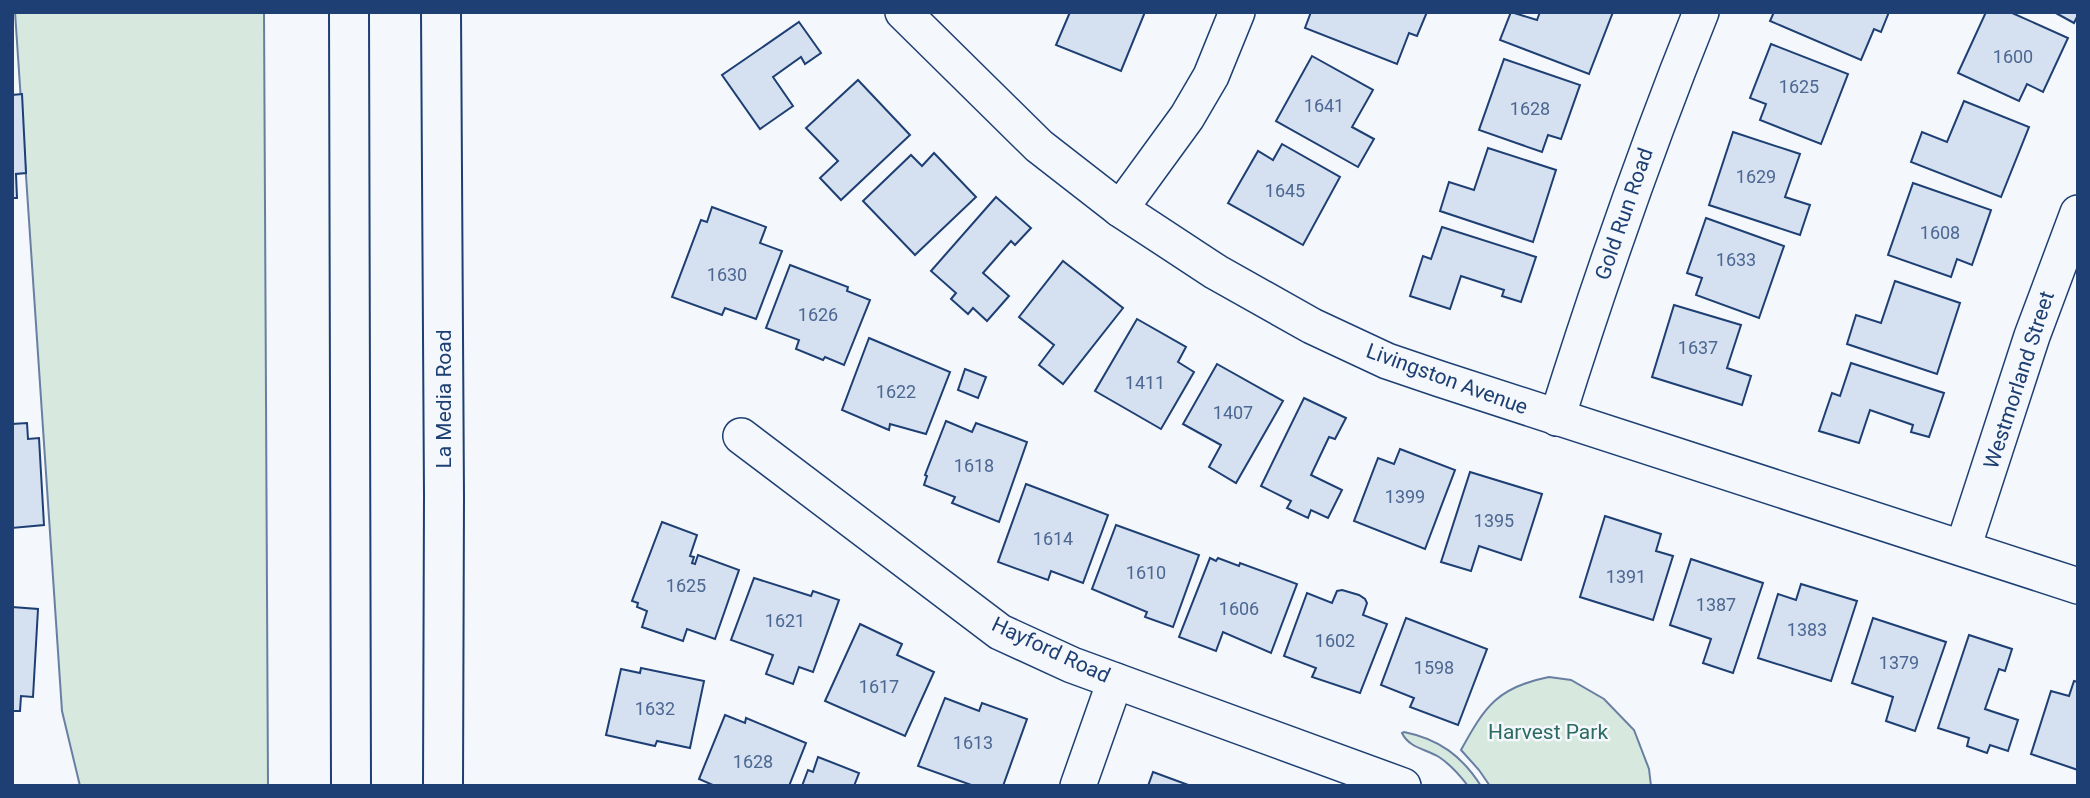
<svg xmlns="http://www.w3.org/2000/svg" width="2090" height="798" font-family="Roboto,sans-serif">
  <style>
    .green { fill: #d7e8df; stroke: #687fa3; stroke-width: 2 }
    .building { fill: #d5e0f0; stroke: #1d3f73; stroke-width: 2 }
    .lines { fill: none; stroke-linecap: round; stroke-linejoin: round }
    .minor-casing { stroke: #1d3f73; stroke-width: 38 }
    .primary-casing { stroke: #1d3f73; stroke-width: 42 }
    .minor { stroke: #f4f7fb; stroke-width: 35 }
    .primary { stroke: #f4f7fb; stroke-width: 38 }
    .labels { text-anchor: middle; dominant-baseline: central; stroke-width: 5; stroke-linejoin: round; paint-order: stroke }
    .number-label { font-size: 18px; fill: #4b6792 }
    .street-label { font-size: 21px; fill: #1d3f73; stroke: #f4f7fb }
    .park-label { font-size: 21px; fill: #2c6c60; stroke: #f4f7fb }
  </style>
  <rect width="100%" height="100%" fill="#f4f7fb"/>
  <!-- green -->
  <g class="green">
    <path d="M15 12H264L268 786H80L62 711Z"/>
    <path d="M1549 677 1571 680 1604 699 1634 730 1649 769 1651 786H1490L1479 770 1461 750C1485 706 1498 687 1549 677Z"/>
    <path d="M1404 732C1439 739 1462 756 1481 786H1468C1459 774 1451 765 1439 757 1426 749 1409 748 1402 733Z"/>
  </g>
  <!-- building -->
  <g class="building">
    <path d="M1070 12H1145L1121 71 1056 45Z"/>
    <path d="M1311 12 1383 13 1427 12 1417 36 1409 33 1397 64 1305 28Z"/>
    <path d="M1511 12 1537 20 1540 12H1613L1589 74 1500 40Z"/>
    <path d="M1774 12H1889L1881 32 1874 29 1861 60 1770 21Z"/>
    <path d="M1986 12H2010L2068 38 2043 92 2027 84 2019 101 1958 73Z"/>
    <path d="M2054 12H2078V15L2074 23Z"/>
    <path d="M799 22 821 53 805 64 801 57 773 77 793 106 760 129 722 75Z"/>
    <path d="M1771 44 1848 74 1821 144 1760 120 1766 104 1750 98Z"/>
    <path d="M1312 56 1373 90 1352 127 1374 139 1358 167 1276 121Z"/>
    <path d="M1504 59 1580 85 1561 139 1548 135 1542 152 1479 130Z"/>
    <path d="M858 80 910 135 841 200 820 178 838 161 806 128Z"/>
    <path d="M22 94 26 173 16 174 17 198H12V95Z"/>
    <path d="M1964 101 2029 127 2001 197 1911 162 1922 132 1947 142Z"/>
    <path d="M1733 132 1800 154 1785 197 1810 205 1800 235 1709 205Z"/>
    <path d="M1282 144 1340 177 1303 245 1228 203 1258 151 1273 160Z"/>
    <path d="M1488 148 1556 170 1533 242 1440 211 1449 182 1474 190Z"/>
    <path d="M934 153 976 197 915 255 863 201 911 155 922 166Z"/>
    <path d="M1913 183 1991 210 1972 265 1957 259 1951 277 1888 255Z"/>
    <path d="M996 197 1031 228 1015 245 1011 241 983 273 1009 296 987 321 973 308 968 314 951 299 956 293 931 271Z"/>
    <path d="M712 207 766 227 760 243 782 251 756 319 725 308 722 315 672 297 701 220 707 222Z"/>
    <path d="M1706 218 1784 246 1759 318 1696 295 1702 278 1687 273Z"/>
    <path d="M1442 227 1536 257 1521 302 1502 296 1504 290 1461 276 1450 309 1410 296 1423 256 1431 259Z"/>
    <path d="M1063 261 1123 308 1063 384 1039 365 1054 345 1019 317Z"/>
    <path d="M790 265 848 287 847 291 870 300 844 365 825 357 823 360 796 349 799 340 766 328Z"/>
    <path d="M1895 281 1960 303 1937 374 1847 344 1856 315 1881 323Z"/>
    <path d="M1674 305 1741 325 1727 368 1751 376 1742 405 1652 377Z"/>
    <path d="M1137 319 1186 347 1178 362 1194 372 1161 429 1095 391Z"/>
    <path d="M869 338 950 372 926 434 890 424 889 430 842 410Z"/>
    <path d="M1851 363 1944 393 1929 437 1911 432 1913 425 1870 410 1859 443 1819 431 1832 393 1840 396Z"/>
    <path d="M1217 364 1283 401 1236 483 1209 467 1221 445 1183 424Z"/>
    <path d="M965 369 986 377 978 398 958 390Z"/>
    <path d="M1304 398 1346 418 1335 439 1329 437 1311 475 1342 490 1328 518 1311 510 1308 518 1287 508 1291 501 1261 486Z"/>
    <path d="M946 421 972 432 976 423 1027 442 999 522 952 503 955 497 924 485 927 476 925 475Z"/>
    <path d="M27 423 28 439 39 438 44 525 12 528V424Z"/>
    <path d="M1400 449 1455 470 1425 549 1354 521 1378 458 1394 464Z"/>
    <path d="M1470 472 1542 494 1521 560 1479 546 1471 571 1441 562Z"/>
    <path d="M1026 484 1108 515 1083 583 1051 571 1048 580 998 562Z"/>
    <path d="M1605 516 1661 534 1656 551 1673 556 1653 620 1580 597Z"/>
    <path d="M662 522 697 535 690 556 694 557 692 563 695 564 698 555 739 570 715 639 687 629 683 641 642 627 647 611 637 607 638 603 632 601Z"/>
    <path d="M1116 525 1199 555 1173 627 1145 617 1147 612 1092 589Z"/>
    <path d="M1210 558 1216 561 1218 558 1239 566 1240 563 1297 584 1271 653 1223 632 1216 651 1179 637Z"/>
    <path d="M1691 559 1763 583 1733 673 1703 663 1711 639 1670 625Z"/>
    <path d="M754 578 811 596 813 591 839 600 813 672 799 667 793 684 766 674 773 655 731 640Z"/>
    <path d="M1801 584 1857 601 1831 681 1758 658 1778 594 1796 600Z"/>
    <path d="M1342 590 1359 595 1365 599 1367 603 1363 615 1387 624 1360 693 1312 677 1316 668 1284 656 1307 593 1332 603 1337 591Z"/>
    <path d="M12 607 38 609 33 697 21 696 20 711H12Z"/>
    <path d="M1406 618 1487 649 1458 725 1410 707 1414 698 1381 685Z"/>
    <path d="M1873 618 1946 642 1915 731 1886 721 1893 697 1852 683Z"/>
    <path d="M860 624 902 644 897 655 934 672 905 736 825 701Z"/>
    <path d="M1969 635 2012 649 2005 671 1999 669 1985 709 2018 720 2008 751 1990 745 1987 753 1967 746 1969 738 1938 728Z"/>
    <path d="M641 668 704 681 690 748 657 741 655 746 606 735 621 669 640 673Z"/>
    <path d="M2074 681 2078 682V770L2031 754 2051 691 2069 696Z"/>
    <path d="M945 698 979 711 982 703 1027 719 1003 786H974L918 766Z"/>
    <path d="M725 715 745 723 746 718 806 743 789 786H715L699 779Z"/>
    <path d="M818 757 859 773 854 786H802L808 770 813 772Z"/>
    <path d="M1153 772 1191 786H1148Z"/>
  </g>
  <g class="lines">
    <!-- minor casing -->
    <g class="minor-casing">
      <g id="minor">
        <path d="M903 12 1039 146 1120 209 1216 272 1312 326 1387 361 1440 379 2078 586"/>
        <path d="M1120 209 1187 117 1211 76 1237 12"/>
        <path d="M1557 418C1600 281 1647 146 1701 12"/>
        <path d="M741 436 1000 632 1072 665 1403 786"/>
        <path d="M1963 548 2032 336 2078 213"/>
        <path d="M1078 786 1115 681"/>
      </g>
    </g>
    <!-- primary casing -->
    <g class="primary-casing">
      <g id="primary">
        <path d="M349 12 351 786"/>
        <path d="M441 12 444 496 443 786"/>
      </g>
    </g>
    <!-- minor -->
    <use href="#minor" class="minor"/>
    <!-- primary -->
    <use href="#primary" class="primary"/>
  </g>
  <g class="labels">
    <!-- number labels -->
    <g class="number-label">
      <text x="2013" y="56">1600</text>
      <text x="1799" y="86">1625</text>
      <text x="1324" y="105">1641</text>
      <text x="1530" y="108">1628</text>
      <text x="1756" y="176">1629</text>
      <text x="1285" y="190">1645</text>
      <text x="1940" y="232">1608</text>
      <text x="1736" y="259">1633</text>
      <text x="727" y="274">1630</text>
      <text x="818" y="314">1626</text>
      <text x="1698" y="347">1637</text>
      <text x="1145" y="382">1411</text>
      <text x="896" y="391">1622</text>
      <text x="1233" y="412">1407</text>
      <text x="974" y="465">1618</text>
      <text x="1405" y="496">1399</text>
      <text x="1494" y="520">1395</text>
      <text x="1053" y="538">1614</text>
      <text x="1146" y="572">1610</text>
      <text x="1626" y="576">1391</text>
      <text x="686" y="585">1625</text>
      <text x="1716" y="604">1387</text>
      <text x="1239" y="608">1606</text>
      <text x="785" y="620">1621</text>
      <text x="1807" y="629">1383</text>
      <text x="1335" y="640">1602</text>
      <text x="1899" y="662">1379</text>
      <text x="1434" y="667">1598</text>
      <text x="879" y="686">1617</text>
      <text x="655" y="708">1632</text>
      <text x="973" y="742">1613</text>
      <text x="753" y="761">1628</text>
    </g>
    <!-- street labels -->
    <g class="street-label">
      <text transform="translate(1624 214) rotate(-71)">Gold Run Road</text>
      <text transform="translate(1447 379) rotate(20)">Livingston Avenue</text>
      <text transform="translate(2019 380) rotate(-72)">Westmorland Street</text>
      <text transform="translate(444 399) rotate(-90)">La Media Road</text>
      <text transform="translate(1051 650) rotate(25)">Hayford Road</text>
    </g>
    <!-- park labels -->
    <g class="park-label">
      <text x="1548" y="732">Harvest Park</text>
    </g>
  </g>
  <!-- border -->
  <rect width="2090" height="798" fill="none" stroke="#1d3f73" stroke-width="28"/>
</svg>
